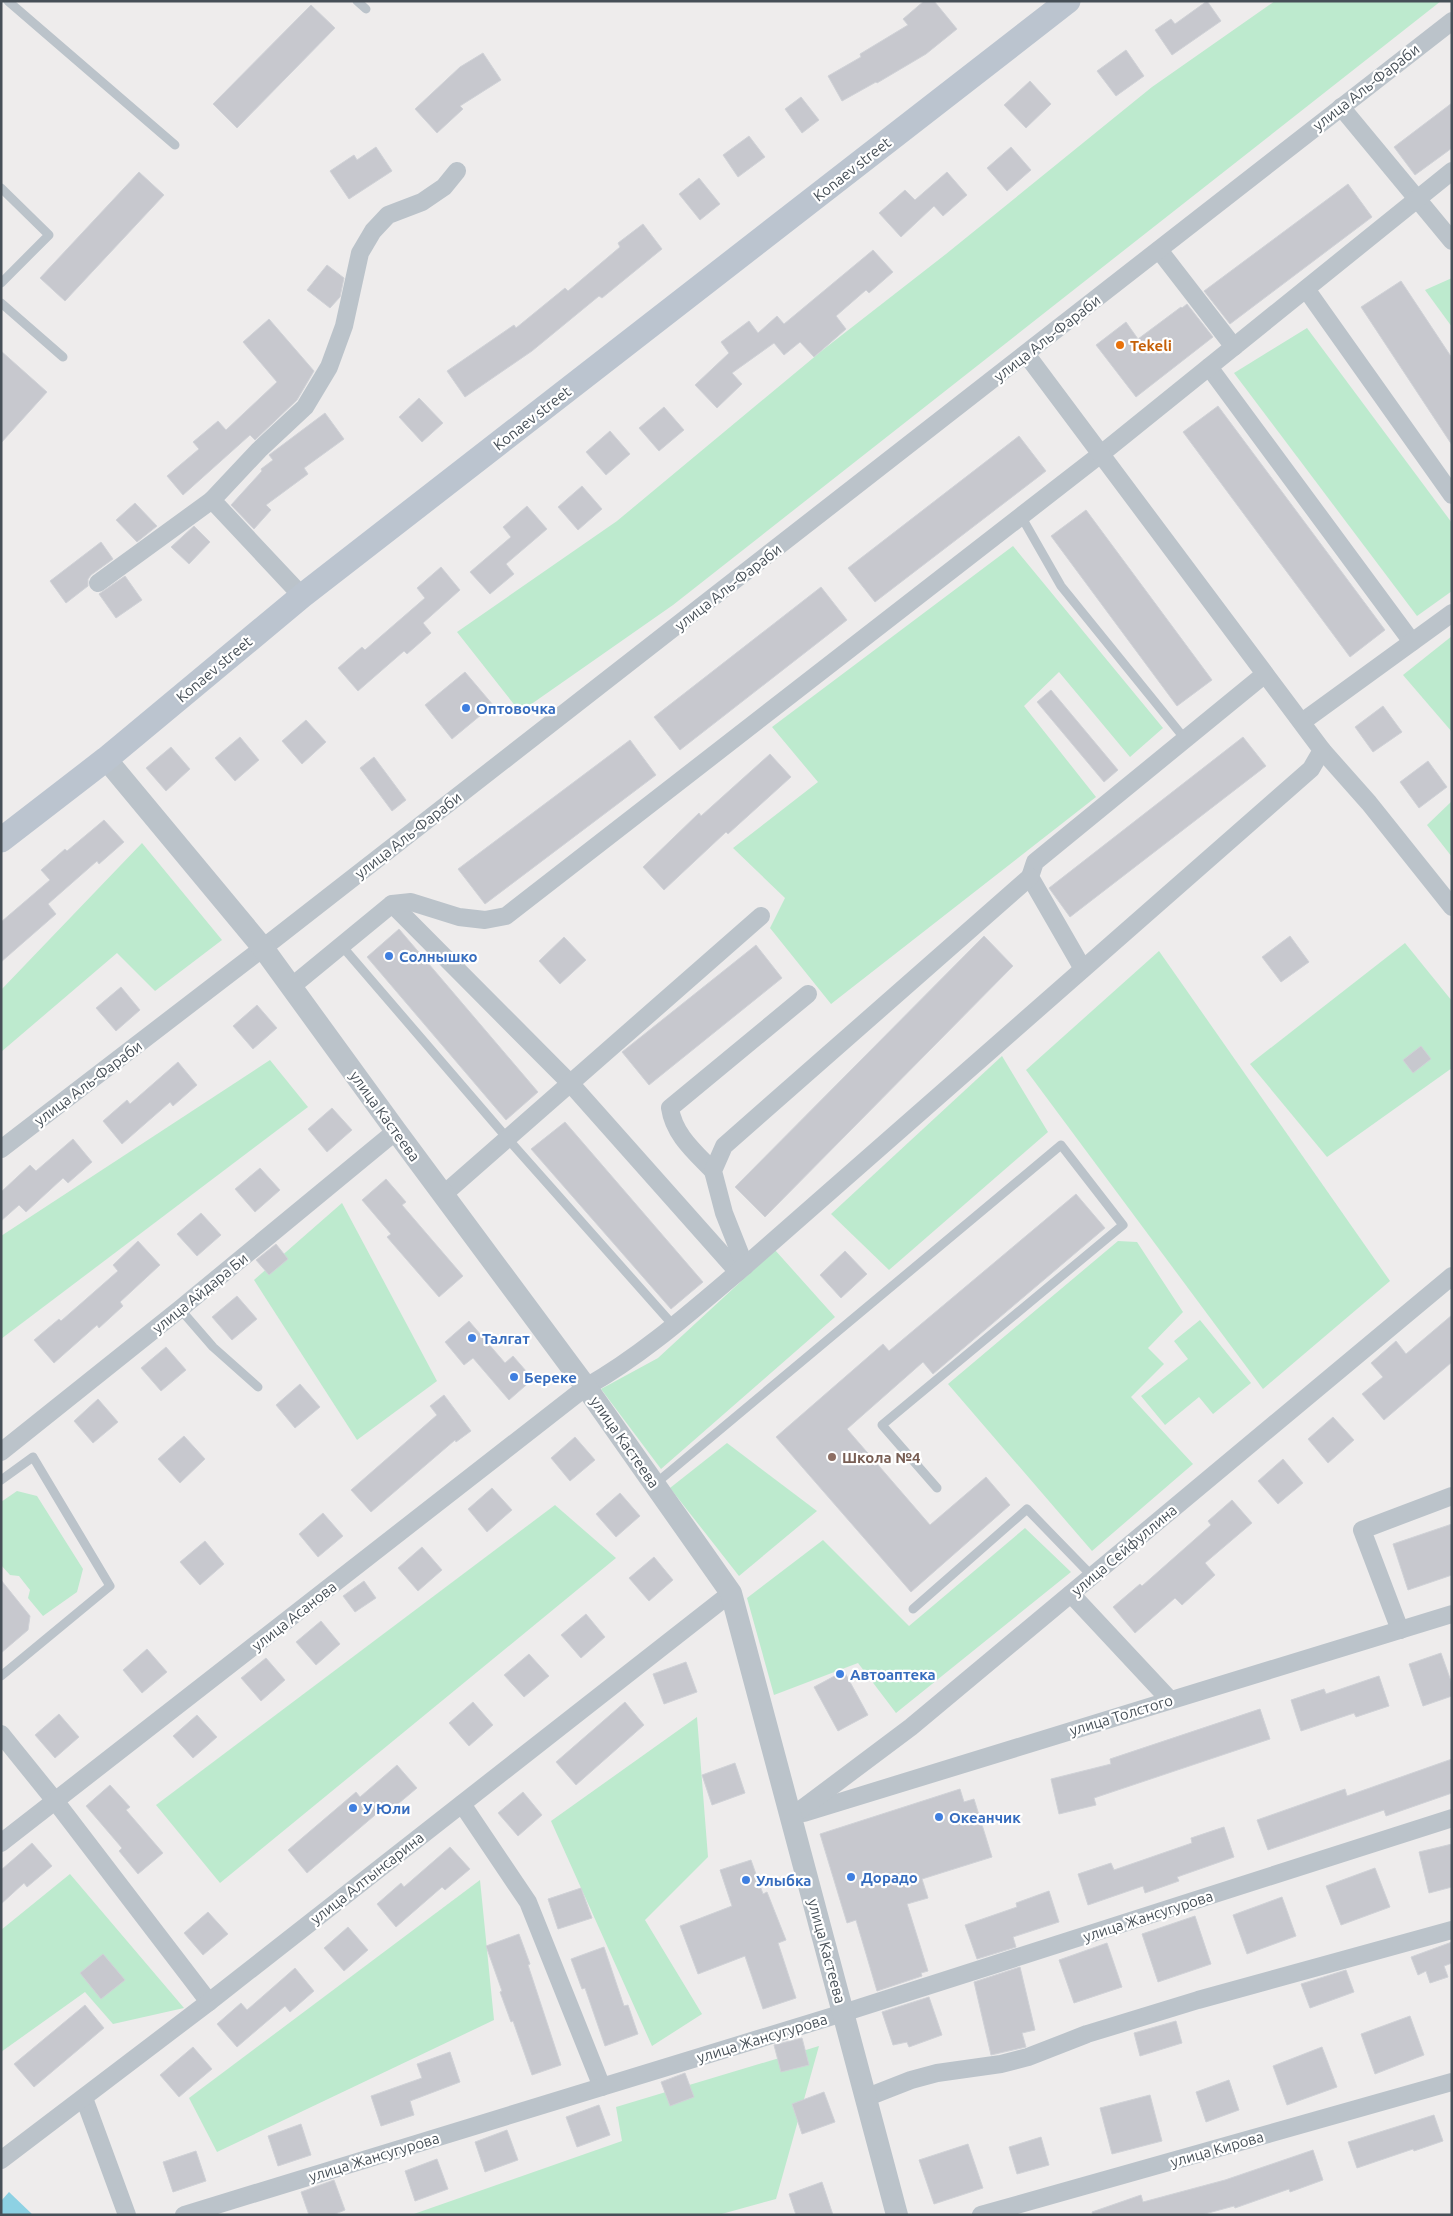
<svg xmlns="http://www.w3.org/2000/svg" width="1453" height="2216" font-family="Ubuntu,sans-serif">
  <style>
    .green { fill: #bdeace }
    .water { fill: #8dd1e3 }
    .building { fill: #c7c8ce; stroke: #d0d2d7 }
    .lines { fill: none; stroke-linecap: round; stroke-linejoin: round }
    .service { stroke: #bbc3ca; stroke-width: 9 }
    .minor { stroke: #bbc3ca; stroke-width: 18 }
    .tertiary { stroke: #bbc3ca; stroke-width: 22 }
    .secondary { stroke: #bbc4cf; stroke-width: 25 }
    .food-dot { fill: #e8710a; stroke: #fff; stroke-width: 2 }
    .shop-dot { fill: #3f7fe0; stroke: #fff; stroke-width: 2 }
    .education-dot { fill: #8d6e63; stroke: #fff; stroke-width: 2 }
    .labels { text-anchor: middle; dominant-baseline: central; stroke-width: 4.5; stroke-linejoin: round; paint-order: stroke }
    .street-label { font-size: 15px; fill: #464f57; stroke: #fff }
    .food-label { font-size: 15px; font-weight: bold; fill: #c56008; stroke: #fff; text-anchor: start }
    .shop-label { font-size: 15px; font-weight: bold; fill: #366cbe; stroke: #fff; text-anchor: start }
    .education-label { font-size: 15px; font-weight: bold; fill: #785e54; stroke: #fff; text-anchor: start }
  </style>
  <rect width="100%" height="100%" fill="#eeecec"/>
  <!-- green -->
  <g class="green">
    <path d="M1275 1H1441L673 605 520 712 457 632 617 521 824 349 946 254 1152 87Z"/>
    <path d="M1452 278V327L1425 290Z"/>
    <path d="M1307 328 1452 523V591L1417 616 1234 373Z"/>
    <path d="M1013 546 1163 728 1130 757 1059 672 1024 706 1096 797 831 1004 770 928 785 898 733 848 818 782 772 727Z"/>
    <path d="M1452 636V732L1403 675Z"/>
    <path d="M1452 801V857L1427 825Z"/>
    <path d="M142 843 222 940 155 991 117 953 1 1052V990Z"/>
    <path d="M1405 943 1452 1001V1068L1327 1157 1250 1064Z"/>
    <path d="M1159 951 1390 1281 1263 1389 1026 1070Z"/>
    <path d="M1002 1056 1048 1132 889 1270 831 1214Z"/>
    <path d="M270 1060 308 1107 1 1339V1236Z"/>
    <path d="M342 1203 437 1381 357 1440 254 1280Z"/>
    <path d="M1118 1241 1137 1242 1183 1312 1148 1348 1164 1364 1131 1397 1193 1464 1092 1551 948 1384Z"/>
    <path d="M775 1250 835 1317 661 1469 601 1389 658 1358Z"/>
    <path d="M1200 1320 1251 1383 1213 1414 1199 1397 1165 1425 1141 1396 1188 1359 1174 1341Z"/>
    <path d="M727 1443 817 1511 739 1576 670 1488Z"/>
    <path d="M17 1491 37 1496 83 1569 77 1592 43 1616 28 1598 30 1590 19 1576 10 1575 1 1565V1502Z"/>
    <path d="M555 1505 616 1558 220 1883 156 1805Z"/>
    <path d="M1025 1528 1071 1572 896 1713 858 1663 774 1695 747 1598 823 1540 909 1626Z"/>
    <path d="M697 1717 708 1857 645 1920 702 2014 652 2046 551 1821Z"/>
    <path d="M70 1874 184 2008 113 2024 85 1992 1 2052V1930Z"/>
    <path d="M480 1880 494 2020 217 2152 189 2098Z"/>
    <path d="M819 2046 776 2199 718 2215H411L622 2141 616 2107Z"/>
  </g>
  <!-- water -->
  <path class="water" d="M9 2192 33 2215H1V2201Z"/>
  <!-- building -->
  <g class="building">
    <path d="M924 1H934L957 29 926 54 877 83 876 82 842 101 828 76 861 57 860 54 908 25 903 19Z"/>
    <path d="M1207 1 1221 21 1172 55 1155 30 1171 19 1175 24Z"/>
    <path d="M311 5 335 28 237 128 213 104Z"/>
    <path d="M1126 50 1144 76 1116 96 1097 71Z"/>
    <path d="M483 53 501 80 460 106 463 109 437 133 415 109 460 67Z"/>
    <path d="M1030 81 1051 104 1026 128 1004 105Z"/>
    <path d="M801 97 819 120 802 133 785 109Z"/>
    <path d="M1452 103V148L1415 175 1394 147Z"/>
    <path d="M749 136 765 157 738 177 723 155Z"/>
    <path d="M376 147 392 171 349 199 330 171 354 155 357 160Z"/>
    <path d="M1011 147 1031 170 1007 191 987 168Z"/>
    <path d="M139 172 164 195 65 301 40 278Z"/>
    <path d="M947 172 967 195 943 216 934 206 901 237 879 213 905 190 915 200Z"/>
    <path d="M699 178 720 204 700 220 679 194Z"/>
    <path d="M1348 184 1372 217 1230 324 1204 291Z"/>
    <path d="M643 224 662 249 602 298 599 296 532 351 465 397 447 371 514 325 516 328 565 288 568 291 620 247 618 243Z"/>
    <path d="M873 250 893 272 869 293 866 290 836 316 846 329 814 357 800 342 784 355 774 343 732 373 742 384 717 408 695 385 729 353 721 342 749 321 758 333 777 316 784 324Z"/>
    <path d="M327 265 344 278 340 297 330 308 307 290Z"/>
    <path d="M1401 281 1452 358V445L1361 307Z"/>
    <path d="M1187 304 1213 337 1136 397 1096 345 1126 322 1138 339 1181 307 1182 308Z"/>
    <path d="M269 319 314 371 297 400 255 440 250 435 183 495 167 476 199 449 193 442 218 421 226 430 277 382 243 342Z"/>
    <path d="M1 351 47 392 1 443Z"/>
    <path d="M419 398 443 423 422 442 399 417Z"/>
    <path d="M1218 406 1385 630 1350 657 1183 432Z"/>
    <path d="M664 407 684 430 659 451 639 428Z"/>
    <path d="M325 413 344 439 304 468 308 474 266 505 271 510 254 529 231 505 262 471 261 469 273 460 269 455Z"/>
    <path d="M610 431 630 454 606 475 586 452Z"/>
    <path d="M1019 436 1046 471 875 602 848 568Z"/>
    <path d="M582 486 602 509 578 530 558 507Z"/>
    <path d="M135 503 157 526 137 542 116 520Z"/>
    <path d="M527 506 547 529 506 564 514 574 490 594 470 572 511 537 503 527Z"/>
    <path d="M1086 510 1212 680 1177 706 1051 536Z"/>
    <path d="M194 526 210 542 189 564 171 547Z"/>
    <path d="M101 542 113 559 91 575 88 579V586L66 603 50 581Z"/>
    <path d="M441 567 460 590 423 623 431 633 407 654 404 651 358 691 338 668 362 647 365 650 425 598 417 588Z"/>
    <path d="M125 576 142 600 116 618 99 594Z"/>
    <path d="M821 587 847 620 680 750 654 717Z"/>
    <path d="M465 672 493 705 452 739 425 705Z"/>
    <path d="M1051 690 1118 770 1104 782 1037 702Z"/>
    <path d="M1383 706 1402 732 1373 752 1355 727Z"/>
    <path d="M306 720 326 742 302 764 282 741Z"/>
    <path d="M240 737 259 760 235 781 215 758Z"/>
    <path d="M1243 737 1266 766 1070 917 1049 888Z"/>
    <path d="M630 740 656 775 485 904 458 869Z"/>
    <path d="M171 747 190 769 166 791 146 768Z"/>
    <path d="M770 754 791 777 728 834 726 832 664 890 643 867 699 813 701 816Z"/>
    <path d="M374 757 406 800 392 811 360 768Z"/>
    <path d="M1428 761 1447 787 1419 808 1400 782Z"/>
    <path d="M104 820 124 842 99 864 97 861 48 904 56 914 1 962V922L50 880 41 870 65 849 67 851Z"/>
    <path d="M399 929 538 1092 506 1120 367 957Z"/>
    <path d="M984 936 1013 966 765 1217 735 1187Z"/>
    <path d="M1290 936 1309 962 1281 982 1262 957Z"/>
    <path d="M564 937 586 960 560 984 539 961Z"/>
    <path d="M756 945 782 978 649 1085 622 1052Z"/>
    <path d="M121 987 140 1010 116 1031 96 1008Z"/>
    <path d="M257 1005 277 1028 253 1049 233 1026Z"/>
    <path d="M1421 1046 1431 1059 1413 1073 1403 1060Z"/>
    <path d="M178 1062 197 1085 173 1106 170 1102 122 1144 103 1121 127 1100 130 1104Z"/>
    <path d="M332 1108 352 1130 327 1152 308 1129Z"/>
    <path d="M565 1122 703 1282 671 1309 531 1149Z"/>
    <path d="M73 1139 92 1162 68 1183 63 1178 26 1212 19 1205 1 1221V1192L30 1165 36 1171Z"/>
    <path d="M260 1168 280 1190 255 1212 235 1189Z"/>
    <path d="M386 1179 406 1202 402 1205 463 1276 439 1297 387 1237 391 1234 362 1200Z"/>
    <path d="M1076 1194 1105 1228 933 1374 923 1362 847 1429 930 1525 986 1477 1010 1505 911 1592 776 1437 883 1344 889 1351Z"/>
    <path d="M201 1213 221 1235 197 1256 177 1234Z"/>
    <path d="M138 1241 160 1265 120 1302 123 1306 99 1328 97 1325 54 1363 34 1340 59 1319 61 1321 118 1271 113 1265Z"/>
    <path d="M276 1244 288 1259 269 1275 256 1260Z"/>
    <path d="M845 1251 867 1274 841 1298 820 1275Z"/>
    <path d="M237 1296 257 1319 232 1340 212 1317Z"/>
    <path d="M1452 1315V1362L1384 1420 1362 1394 1383 1377 1371 1363 1396 1341 1406 1354Z"/>
    <path d="M469 1321 505 1363 513 1356 533 1379 509 1400 473 1358 464 1365 445 1342Z"/>
    <path d="M166 1347 186 1370 161 1391 141 1368Z"/>
    <path d="M300 1384 320 1407 295 1428 276 1405Z"/>
    <path d="M444 1395 471 1431 456 1442 455 1440 371 1512 351 1490 437 1415 430 1406Z"/>
    <path d="M98 1399 118 1422 93 1443 74 1421Z"/>
    <path d="M1333 1417 1354 1440 1328 1463 1308 1439Z"/>
    <path d="M184 1436 205 1459 180 1483 158 1459Z"/>
    <path d="M575 1437 595 1460 570 1481 551 1458Z"/>
    <path d="M1283 1459 1303 1483 1278 1504 1258 1481Z"/>
    <path d="M492 1488 512 1510 487 1532 468 1509Z"/>
    <path d="M620 1493 640 1516 616 1537 596 1514Z"/>
    <path d="M1232 1500 1252 1523 1205 1563 1215 1575 1182 1605 1175 1598 1135 1633 1113 1607 1140 1584 1142 1586 1211 1525 1208 1521Z"/>
    <path d="M323 1513 343 1536 318 1557 299 1534Z"/>
    <path d="M1452 1524V1575L1408 1590 1393 1544Z"/>
    <path d="M205 1541 224 1564 200 1585 180 1562Z"/>
    <path d="M422 1547 442 1570 418 1591 398 1568Z"/>
    <path d="M654 1557 673 1580 649 1601 629 1578Z"/>
    <path d="M1 1580 30 1616 28 1630 1 1653Z"/>
    <path d="M364 1581 376 1598 355 1612 343 1596Z"/>
    <path d="M586 1614 605 1637 581 1658 561 1635Z"/>
    <path d="M321 1621 340 1644 316 1665 296 1642Z"/>
    <path d="M147 1649 167 1672 142 1693 123 1670Z"/>
    <path d="M1441 1653 1452 1684V1696L1423 1706 1409 1664Z"/>
    <path d="M529 1654 549 1676 524 1697 504 1675Z"/>
    <path d="M266 1658 285 1680 261 1701 241 1678Z"/>
    <path d="M686 1662 697 1692 664 1704 653 1674Z"/>
    <path d="M844 1671 868 1715 838 1731 814 1687Z"/>
    <path d="M1379 1676 1389 1706 1356 1717 1354 1713 1301 1731 1291 1700 1324 1689 1326 1694Z"/>
    <path d="M473 1702 493 1725 469 1746 449 1723Z"/>
    <path d="M625 1702 644 1725 576 1785 556 1762Z"/>
    <path d="M1260 1709 1270 1739 1094 1798 1096 1805 1059 1814 1051 1779 1111 1764 1110 1759Z"/>
    <path d="M59 1714 79 1737 55 1758 35 1735Z"/>
    <path d="M197 1715 217 1737 193 1758 173 1736Z"/>
    <path d="M1452 1759V1793L1386 1816 1384 1810 1268 1850 1257 1820 1345 1789 1347 1796Z"/>
    <path d="M735 1763 745 1793 712 1805 702 1775Z"/>
    <path d="M397 1765 417 1788 392 1809 388 1804 307 1873 288 1850 356 1792 360 1797Z"/>
    <path d="M110 1785 130 1807 126 1810 163 1853 138 1874 119 1851 122 1848 86 1806Z"/>
    <path d="M960 1789 964 1802 974 1799 992 1857 922 1879 928 1898 907 1904 928 1971 921 1973 922 1976 877 1991 856 1920 847 1923 820 1834Z"/>
    <path d="M523 1792 542 1815 518 1836 498 1813Z"/>
    <path d="M1224 1827 1234 1857 1177 1877 1179 1881 1145 1893 1143 1886 1088 1905 1078 1874 1111 1863 1114 1870 1192 1843 1191 1838Z"/>
    <path d="M32 1843 52 1866 27 1887 24 1883 1 1904V1870Z"/>
    <path d="M1452 1844V1887L1429 1893 1419 1852Z"/>
    <path d="M450 1847 470 1869 445 1890 442 1887 396 1927 377 1904 401 1883 404 1887Z"/>
    <path d="M751 1860 763 1894 767 1892 786 1940 778 1943 796 1998 763 2009 745 1956 698 1974 680 1926 732 1906 720 1870Z"/>
    <path d="M1375 1868 1390 1907 1341 1925 1326 1886Z"/>
    <path d="M581 1888 592 1918 558 1929 548 1899Z"/>
    <path d="M1049 1891 1059 1922 1013 1937 1016 1947 977 1959 965 1925 1017 1907 1016 1903Z"/>
    <path d="M1282 1897 1296 1936 1247 1954 1233 1915Z"/>
    <path d="M208 1912 228 1934 203 1955 184 1933Z"/>
    <path d="M1195 1916 1211 1964 1158 1982 1142 1934Z"/>
    <path d="M348 1927 368 1950 344 1971 324 1948Z"/>
    <path d="M519 1934 530 1964 528 1965 561 2065 532 2075 513 2021 511 2022 500 1992 502 1991 486 1946Z"/>
    <path d="M1452 1942V1963L1444 1966 1448 1977 1430 1983 1426 1971 1418 1975 1411 1957Z"/>
    <path d="M1107 1943 1122 1987 1074 2003 1059 1960Z"/>
    <path d="M604 1947 624 2006 628 2005 638 2034 605 2046 585 1988 582 1989 571 1959Z"/>
    <path d="M103 1954 125 1980 101 1999 80 1973Z"/>
    <path d="M1020 1967 1035 2030 1022 2033 1026 2047 991 2055 974 1982Z"/>
    <path d="M295 1968 314 1991 290 2012 285 2006 237 2047 217 2024 241 2003 247 2010Z"/>
    <path d="M1346 1970 1354 1992 1310 2008 1301 1984Z"/>
    <path d="M929 1997 942 2035 909 2047 907 2042 893 2045 882 2012Z"/>
    <path d="M85 2005 104 2028 34 2087 14 2064Z"/>
    <path d="M1410 2016 1424 2055 1375 2074 1361 2034Z"/>
    <path d="M1176 2021 1182 2043 1140 2056 1134 2033Z"/>
    <path d="M802 2038 809 2065 781 2072 774 2045Z"/>
    <path d="M193 2047 212 2069 179 2097 160 2075Z"/>
    <path d="M1322 2047 1337 2087 1287 2105 1273 2066Z"/>
    <path d="M450 2052 460 2082 410 2101 414 2115 381 2126 371 2096 422 2078 417 2064Z"/>
    <path d="M685 2073 694 2097 670 2106 661 2082Z"/>
    <path d="M1229 2080 1239 2110 1206 2122 1196 2092Z"/>
    <path d="M824 2092 835 2122 802 2134 792 2104Z"/>
    <path d="M1150 2095 1162 2141 1112 2154 1100 2108Z"/>
    <path d="M599 2105 610 2135 577 2147 566 2117Z"/>
    <path d="M1434 2115 1443 2141 1414 2151 1413 2149 1357 2168 1348 2142Z"/>
    <path d="M301 2124 311 2155 278 2166 268 2136Z"/>
    <path d="M507 2130 518 2160 485 2172 475 2142Z"/>
    <path d="M1041 2137 1049 2165 1017 2174 1009 2147Z"/>
    <path d="M968 2144 983 2188 934 2204 919 2160Z"/>
    <path d="M1313 2150 1323 2180 1290 2192 1289 2189 1235 2208 1234 2206 1201 2215H1093L1092 2212 1141 2195 1143 2202 1225 2180Z"/>
    <path d="M196 2151 206 2181 173 2192 163 2162Z"/>
    <path d="M437 2159 448 2189 415 2201 405 2171Z"/>
    <path d="M334 2180 345 2210 333 2215H309L301 2192Z"/>
    <path d="M822 2182 833 2215H796L789 2194Z"/>
  </g>
  <g class="lines">
    <!-- service -->
    <g class="service">
      <path d="M8 1 175 145"/>
      <path d="M357 1 366 9"/>
      <path d="M1 188 49 235 1 283"/>
      <path d="M1 303 63 357"/>
      <path d="M1021 516 1061 586 1185 739"/>
      <path d="M341 945 507 1138 673 1325"/>
      <path d="M180 1309 213 1347 258 1387"/>
      <path d="M1 1480 33 1457 110 1586 1 1676"/>
      <path d="M655 1484 1061 1145 1123 1225 882 1425 937 1488"/>
      <path d="M913 1609 1027 1509 1092 1576"/>
    </g>
    <!-- minor -->
    <g class="minor">
      <path d="M1341 107 1452 241"/>
      <path d="M1159 250 1234 347"/>
      <path d="M1306 289 1452 495"/>
      <path d="M1209 367 1412 642"/>
      <path d="M98 583 212 500"/>
      <path d="M302 596 212 500 259 450 305 407 329 367 344 326 360 253 373 231 388 215 422 202 444 187 457 171"/>
      <path d="M1302 722 1452 613"/>
      <path d="M1322 750 1369 803 1452 907"/>
      <path d="M392 904 570 1083 738 1272"/>
      <path d="M1083 969 1030 877 1035 862 1265 674"/>
      <path d="M291 987 392 904 411 902 459 917 485 920 506 916 1101 454 1452 171"/>
      <path d="M1 1149 263 948 1452 21"/>
      <path d="M713 1171C695 1152 674 1135 670 1108L808 994"/>
      <path d="M444 1194 761 916"/>
      <path d="M745 1266 724 1213 713 1171 724 1146 1030 877"/>
      <path d="M1 1452 180 1309 396 1131"/>
      <path d="M1071 1594 1170 1700"/>
      <path d="M1400 1630 1362 1530 1452 1496"/>
      <path d="M1 1734 56 1802 209 2002"/>
      <path d="M462 1804 528 1902 602 2087"/>
      <path d="M804 1813 1452 1614"/>
      <path d="M791 1817 911 1727 1452 1276"/>
      <path d="M1 1843 586 1387C644 1354 694 1309 745 1266L1311 769 1322 750 1026 354"/>
      <path d="M84 2098 127 2215"/>
      <path d="M865 2098 911 2080 937 2073 1001 2064 1028 2057 1087 2034 1198 2000 1452 1930"/>
      <path d="M1 2160 209 2002 731 1593"/>
      <path d="M184 2215 843 2013 1452 1818"/>
      <path d="M981 2215 1452 2082"/>
    </g>
    <!-- tertiary -->
    <path class="tertiary" d="M106 759 263 948 396 1131 586 1387 731 1593 897 2215"/>
    <!-- secondary -->
    <path class="secondary" d="M1 840 106 759 302 596 1068 1"/>
  </g>
  <!-- markers -->
  <circle class="food-dot" cx="1120" cy="345" r="5"/>
  <g class="shop-dot">
    <circle cx="466" cy="708" r="5"/>
    <circle cx="389" cy="956" r="5"/>
    <circle cx="472" cy="1338" r="5"/>
    <circle cx="514" cy="1377" r="5"/>
    <circle cx="840" cy="1674" r="5"/>
    <circle cx="353" cy="1808" r="5"/>
    <circle cx="939" cy="1817" r="5"/>
    <circle cx="851" cy="1877" r="5"/>
    <circle cx="746" cy="1880" r="5"/>
  </g>
  <circle class="education-dot" cx="832" cy="1457" r="5"/>
  <g class="labels">
    <!-- street labels -->
    <g class="street-label">
      <text transform="translate(1366 87) rotate(-38)">улица Аль-Фараби</text>
      <text transform="translate(852 169) rotate(-38)">Konaev street</text>
      <text transform="translate(1047 338) rotate(-38)">улица Аль-Фараби</text>
      <text transform="translate(532 418) rotate(-38)">Konaev street</text>
      <text transform="translate(728 587) rotate(-38)">улица Аль-Фараби</text>
      <text transform="translate(214 669) rotate(-40)">Konaev street</text>
      <text transform="translate(408 835) rotate(-38)">улица Аль-Фараби</text>
      <text transform="translate(88 1083) rotate(-37)">улица Аль-Фараби</text>
      <text transform="translate(385 1116) rotate(54)">улица Кастеева</text>
      <text transform="translate(200 1293) rotate(-39)">улица Айдара Би</text>
      <text transform="translate(625 1442) rotate(55)">улица Кастеева</text>
      <text transform="translate(1124 1550) rotate(-40)">улица Сейфуллина</text>
      <text transform="translate(294 1616) rotate(-38)">улица Асанова</text>
      <text transform="translate(1121 1715) rotate(-17)">улица Толстого</text>
      <text transform="translate(367 1878) rotate(-38)">улица Алтынсарина</text>
      <text transform="translate(1148 1916) rotate(-18)">улица Жансугурова</text>
      <text transform="translate(827 1951) rotate(75)">улица Кастеева</text>
      <text transform="translate(762 2038) rotate(-17)">улица Жансугурова</text>
      <text transform="translate(1217 2149) rotate(-16)">улица Кирова</text>
      <text transform="translate(374 2157) rotate(-17)">улица Жансугурова</text>
    </g>
    <!-- food labels -->
    <g class="food-label">
      <text x="1130" y="345">Tekeli</text>
    </g>
    <!-- shop labels -->
    <g class="shop-label">
      <text x="476" y="708">Оптовочка</text>
      <text x="399" y="956">Солнышко</text>
      <text x="482" y="1338">Талгат</text>
      <text x="524" y="1377">Береке</text>
      <text x="850" y="1674">Автоаптека</text>
      <text x="363" y="1808">У Юли</text>
      <text x="949" y="1817">Океанчик</text>
      <text x="861" y="1877">Дорадо</text>
      <text x="756" y="1880">Улыбка</text>
    </g>
    <!-- education labels -->
    <g class="education-label">
      <text x="842" y="1457">Школа №4</text>
    </g>
  </g>
  <!-- border -->
  <rect width="1453" height="2216" fill="none" stroke="#464f57" stroke-width="5"/>
</svg>
